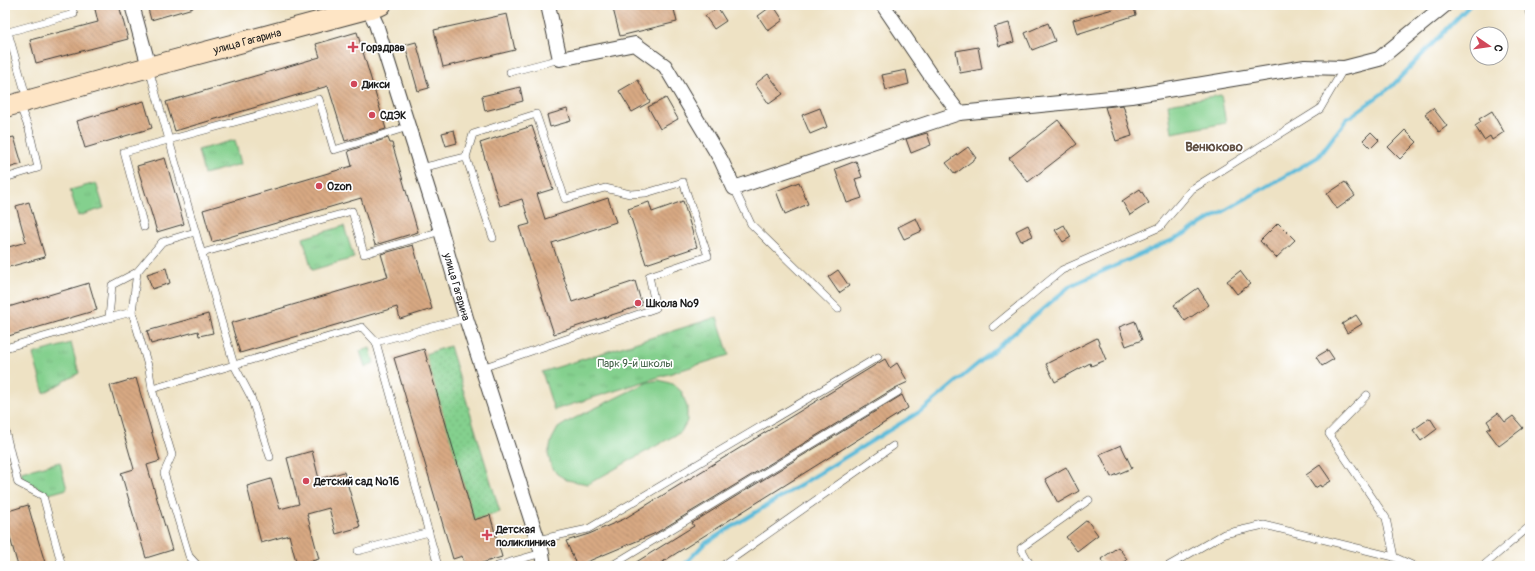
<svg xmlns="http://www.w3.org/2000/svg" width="1535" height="571" font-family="Pangolin,sans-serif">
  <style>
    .grass { fill: url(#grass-dots); stroke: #507655 }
    .park { fill: url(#park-tufts); stroke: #507655 }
    .pitch { fill: #84d08e; stroke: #507655 }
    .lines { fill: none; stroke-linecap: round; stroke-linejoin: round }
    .stream { stroke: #5bbbda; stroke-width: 4 }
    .building { fill: url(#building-back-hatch) }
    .service-casing { stroke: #3c3a35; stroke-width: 8 }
    .minor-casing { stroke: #3c3a35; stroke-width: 16 }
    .secondary-casing { stroke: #3c3a35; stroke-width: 22 }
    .service { stroke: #fff; stroke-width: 7 }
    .minor { stroke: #fff; stroke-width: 14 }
    .secondary { stroke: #fee5c5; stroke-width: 20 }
    .poi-dot { fill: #d1495b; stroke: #fff; stroke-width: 1.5 }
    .labels { text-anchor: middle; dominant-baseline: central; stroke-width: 3.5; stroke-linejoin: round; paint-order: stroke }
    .street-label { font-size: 11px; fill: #1c1c1c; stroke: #fff }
    .poi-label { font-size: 11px; font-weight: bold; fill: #1c1c1c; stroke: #fff; text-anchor: start }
    .park-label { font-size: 11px; fill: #46644a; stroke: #fff }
    .quarter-label { font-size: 13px; font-weight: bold; fill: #5e4d40; stroke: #fff }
  </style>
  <defs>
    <pattern id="grass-dots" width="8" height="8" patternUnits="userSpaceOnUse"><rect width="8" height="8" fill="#84d08e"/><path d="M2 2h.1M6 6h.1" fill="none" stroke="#71b27a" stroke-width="1.8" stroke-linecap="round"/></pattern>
    <pattern id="park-tufts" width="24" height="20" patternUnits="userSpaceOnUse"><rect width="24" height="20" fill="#84d08e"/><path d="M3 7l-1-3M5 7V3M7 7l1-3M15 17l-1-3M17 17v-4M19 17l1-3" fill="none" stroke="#71b27a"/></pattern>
    <pattern id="building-back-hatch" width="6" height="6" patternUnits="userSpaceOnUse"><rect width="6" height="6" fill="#d8a983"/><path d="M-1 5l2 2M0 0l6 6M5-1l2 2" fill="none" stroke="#ae896a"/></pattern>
  </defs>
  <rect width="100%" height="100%" fill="#fff"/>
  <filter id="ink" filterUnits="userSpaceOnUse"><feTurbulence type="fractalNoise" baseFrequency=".025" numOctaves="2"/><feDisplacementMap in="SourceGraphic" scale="8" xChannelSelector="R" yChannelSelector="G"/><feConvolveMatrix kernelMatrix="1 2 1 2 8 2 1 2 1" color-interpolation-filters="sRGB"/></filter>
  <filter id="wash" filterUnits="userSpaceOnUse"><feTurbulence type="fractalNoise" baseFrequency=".012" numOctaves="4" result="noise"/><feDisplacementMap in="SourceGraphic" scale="16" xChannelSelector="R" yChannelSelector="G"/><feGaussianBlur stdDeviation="0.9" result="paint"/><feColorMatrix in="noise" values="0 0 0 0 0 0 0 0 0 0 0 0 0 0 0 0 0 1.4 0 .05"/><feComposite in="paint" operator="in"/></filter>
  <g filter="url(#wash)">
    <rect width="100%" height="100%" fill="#eee2c4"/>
    <!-- grass -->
    <path class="grass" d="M450 346 500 512 474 520 425 354Z"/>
    <!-- park -->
    <g class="park">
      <path d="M235 140 241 164 204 174 198 150Z"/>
      <path d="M96 183 104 208 78 216 70 190Z"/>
      <path d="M344 226 354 258 312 270 303 238Z"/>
      <path d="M717 317 729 355 554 410 542 372Z"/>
      <path d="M71 343 79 373 44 393 33 354Z"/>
      <path d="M370 348 374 363 365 367 360 351Z"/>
      <path d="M60 462 67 489 49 494 23 479 21 472Z"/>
    </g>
    <!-- pitch -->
    <g class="pitch">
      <path d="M1221 95 1226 123 1172 133 1168 104Z"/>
      <path d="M659 380 673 384 682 392 687 407V421L681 432 588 484 567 480 557 474 551 466 548 454 552 439 558 428 569 421 648 382Z"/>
    </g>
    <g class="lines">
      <!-- stream -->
      <path class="stream" d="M683 566 704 544 924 409 1070 286 1179 237 1318 157 1347 119 1391 87 1470 5"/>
    </g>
    <g id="blocks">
      <!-- building -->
      <g class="building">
        <path d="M94 5H119L128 39 36 63 30 40 98 22Z"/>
        <path d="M147 5H193V8L151 20Z"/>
        <path d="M612 5H673L677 22 620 36Z"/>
        <path d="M773 5 783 20 768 31 758 16Z"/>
        <path d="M1111 5H1133L1136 15 1077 34 1073 20 1113 9Z"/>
        <path d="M718 8 726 21 714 29 705 16Z"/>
        <path d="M507 14 515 50 443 67 434 30Z"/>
        <path d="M1009 23 1014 42 999 46 994 27Z"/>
        <path d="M1048 23 1055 41 1032 50 1025 33Z"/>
        <path d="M357 32 386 129 345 141 328 86 175 131 166 102 320 57 316 44Z"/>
        <path d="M416 42 429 88 418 91 405 45Z"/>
        <path d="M978 47 982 69 960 73 956 51Z"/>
        <path d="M906 70 909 84 886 90 882 75Z"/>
        <path d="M768 74 783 94 769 104 755 84Z"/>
        <path d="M638 80 650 102 632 112 619 91Z"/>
        <path d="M520 87 523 101 485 111 482 96Z"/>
        <path d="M666 98 678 119 660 129 648 107Z"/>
        <path d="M144 101 152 128 85 148 77 121Z"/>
        <path d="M1123 105 1132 136 1116 141 1105 107Z"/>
        <path d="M820 108 827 127 810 134 802 115Z"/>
        <path d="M1433 108 1447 126 1439 132 1425 114Z"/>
        <path d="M567 109 571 121 550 127 547 115Z"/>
        <path d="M1492 111 1504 132 1492 140 1490 136 1484 140 1475 126 1481 122 1479 119Z"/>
        <path d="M1058 120 1077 144 1028 182 1009 158Z"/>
        <path d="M532 126 553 189 537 194 545 219 608 198 616 222 552 243 572 302 635 281 642 305 554 334 519 227 530 224 522 199 500 206 480 143Z"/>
        <path d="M454 130 457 143 446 146 442 133Z"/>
        <path d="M1405 130 1417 142 1400 159 1388 147Z"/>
        <path d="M1371 132 1379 140 1371 148 1363 140Z"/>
        <path d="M927 133 931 145 911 153 906 139Z"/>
        <path d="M14 137 22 164 5 169V139Z"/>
        <path d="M388 138 390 143H392L418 232 375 245 361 198 212 242 203 210 352 166 348 151Z"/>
        <path d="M968 147 976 158 955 174 946 163Z"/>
        <path d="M165 158 184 224 157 232 137 166Z"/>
        <path d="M856 161 862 177 855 179 862 198 847 203 835 169Z"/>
        <path d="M799 182 808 204 785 214 776 191Z"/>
        <path d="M1345 182 1355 196 1337 209 1327 194Z"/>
        <path d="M1140 189 1149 203 1130 215 1122 201Z"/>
        <path d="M683 201 697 247 646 264 628 209 649 202 652 212Z"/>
        <path d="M29 202 45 257 5 268V248L26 242 16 206Z"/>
        <path d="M916 218 922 231 904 239 898 227Z"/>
        <path d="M1278 223 1295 240 1276 258 1260 241Z"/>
        <path d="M1028 225 1033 236 1021 241 1016 231Z"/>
        <path d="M1064 225 1071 237 1063 242 1055 230Z"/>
        <path d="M413 245 432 309 400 319 397 307 240 353 231 323 388 277 381 254Z"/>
        <path d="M166 268 170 283 152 289 147 274Z"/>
        <path d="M838 270 849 286 839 293 828 277Z"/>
        <path d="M1240 271 1250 284 1237 294 1227 281Z"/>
        <path d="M89 283 97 310 5 337V308Z"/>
        <path d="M1198 288 1209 305 1185 321 1174 305Z"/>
        <path d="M208 314 213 333 199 336 198 331 151 344 147 331Z"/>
        <path d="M1356 315 1362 324 1347 333 1342 324Z"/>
        <path d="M1135 321 1142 340 1126 346 1119 327Z"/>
        <path d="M1097 338 1106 360 1091 366 1090 363 1055 382 1046 364Z"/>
        <path d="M424 349 474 520 490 515 502 557 472 566H465L462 556 453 559 394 358Z"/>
        <path d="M1328 350 1334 359 1322 366 1316 357Z"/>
        <path d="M885 359 890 368 897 363 908 382 895 388 656 533 577 566 566 541 589 534 624 519Z"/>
        <path d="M136 378 160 461 147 465 172 550 146 558 121 473 134 469 110 386Z"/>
        <path d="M902 395 908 408 656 566H630L694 526 692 523Z"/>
        <path d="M1498 413 1505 422 1513 416 1523 428 1499 446 1487 430 1491 427 1487 421Z"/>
        <path d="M1430 418 1437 429 1421 441 1413 430Z"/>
        <path d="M1121 445 1132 468 1111 477 1100 454Z"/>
        <path d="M312 451 319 479 344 472 360 527 336 534 329 508 307 514 319 559 297 565 289 535 261 543 247 486 271 479 280 509 299 504 287 458Z"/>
        <path d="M1320 465 1331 481 1321 487 1320 485 1315 488 1306 475Z"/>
        <path d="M1066 467 1079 491 1058 503 1045 479Z"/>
        <path d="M28 505 34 526 46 566H18L5 520V512Z"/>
        <path d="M1087 520 1098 535 1077 551 1066 537Z"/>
        <path d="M1118 547 1127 559 1119 566H1107L1101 559Z"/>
      </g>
    </g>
  </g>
  <g filter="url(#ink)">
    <use href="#blocks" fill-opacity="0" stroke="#3c3a35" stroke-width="1"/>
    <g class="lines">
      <!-- service casing -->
      <g class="service-casing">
        <g id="service">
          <path d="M1529 12 1530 10"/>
          <path d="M149 69 169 140 234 365 362 327 376 342"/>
          <path d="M510 72 560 59"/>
          <path d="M27 99 8 32 74 14 71 5"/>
          <path d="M466 157 473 134 536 114 565 199 605 188 630 194 646 193 683 182 708 256 649 276 656 308 482 368"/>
          <path d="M421 168 466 157 493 238"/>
          <path d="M5 178 38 168 29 129 19 104"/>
          <path d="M734 188 751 224 838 309"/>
          <path d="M144 227 124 152 319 99 334 150 408 127"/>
          <path d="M202 253 352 211 364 254 441 231"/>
          <path d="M132 312 137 272"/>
          <path d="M993 327 1062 270 1160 227 1192 189 1320 109 1344 68"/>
          <path d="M5 348 109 318"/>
          <path d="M152 389 149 369 132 312 109 318 112 285 137 272 162 242 195 232"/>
          <path d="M1367 395 1329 434 1386 518 1394 557"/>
          <path d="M5 430 18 483 43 496 62 566"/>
          <path d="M537 540 588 529 878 357"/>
          <path d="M358 551 429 532"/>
          <path d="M198 566 189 556 164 473 172 455 152 389 234 365 251 397 270 457"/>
          <path d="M438 566 376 342 466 318"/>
          <path d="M497 566 542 553"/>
          <path d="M611 566 898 392"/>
          <path d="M722 566 893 446"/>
          <path d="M1031 566 1021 548 1089 500"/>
          <path d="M1168 566 1224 534 1264 525 1394 557 1414 566"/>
          <path d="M1483 566 1530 526"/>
        </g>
      </g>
      <!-- minor casing -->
      <g class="minor-casing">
        <g id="minor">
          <path d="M132 5 149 67"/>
          <path id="s1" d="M367 5 376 24 441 231 466 318 542 553 544 566"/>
          <path d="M548 5 560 59 635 44 665 66 721 160 734 188 959 113"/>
          <path d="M883 5 931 76 959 113 1131 96 1305 67 1344 68 1379 59 1445 5"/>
        </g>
      </g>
      <!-- secondary casing -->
      <g class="secondary-casing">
        <g id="secondary">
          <path id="s2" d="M5 107 149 67 381 5"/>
        </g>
      </g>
      <!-- service -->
      <use href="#service" class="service"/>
      <!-- minor -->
      <use href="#minor" class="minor"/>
      <!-- secondary -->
      <use href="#secondary" class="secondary"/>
    </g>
  </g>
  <!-- markers -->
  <g class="poi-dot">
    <path d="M351 41h4v4h4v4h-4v4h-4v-4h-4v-4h4z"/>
    <circle cx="354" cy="84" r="4"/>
    <circle cx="372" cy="115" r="4"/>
    <circle cx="319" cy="186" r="4"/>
    <circle cx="638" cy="303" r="4"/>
    <circle cx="306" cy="481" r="4"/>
    <path d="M485 529h4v4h4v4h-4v4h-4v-4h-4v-4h4z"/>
  </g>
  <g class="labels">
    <!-- street labels -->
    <g class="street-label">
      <text stroke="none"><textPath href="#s2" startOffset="251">улица Гагарина</textPath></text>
      <text stroke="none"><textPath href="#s1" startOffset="296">улица Гагарина</textPath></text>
    </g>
    <!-- poi labels -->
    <g class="poi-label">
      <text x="361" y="47">Горздрав</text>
      <text x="362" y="84">Дикси</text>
      <text x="380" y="115">СДЭК</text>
      <text x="327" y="186">Ozon</text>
      <text x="646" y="303">Школа №9</text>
      <text x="314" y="481">Детский сад №16</text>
      <text x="496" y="529">Детская<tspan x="496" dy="13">поликлиника</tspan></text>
    </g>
    <!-- park labels -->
    <g class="park-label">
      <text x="635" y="363">Парк 9-й школы</text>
    </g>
    <!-- quarter labels -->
    <g class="quarter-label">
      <text x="1214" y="147">Венюково</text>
    </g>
  </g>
  <!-- margin -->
  <rect width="1535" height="571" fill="none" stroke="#fff" stroke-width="20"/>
  <!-- north arrow -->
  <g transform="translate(1489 46) rotate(103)"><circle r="19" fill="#ffffff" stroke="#a4a4a4"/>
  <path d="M0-3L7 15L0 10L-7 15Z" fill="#d1495b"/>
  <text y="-6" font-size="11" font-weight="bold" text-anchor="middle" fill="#1c1c1c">С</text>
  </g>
</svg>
